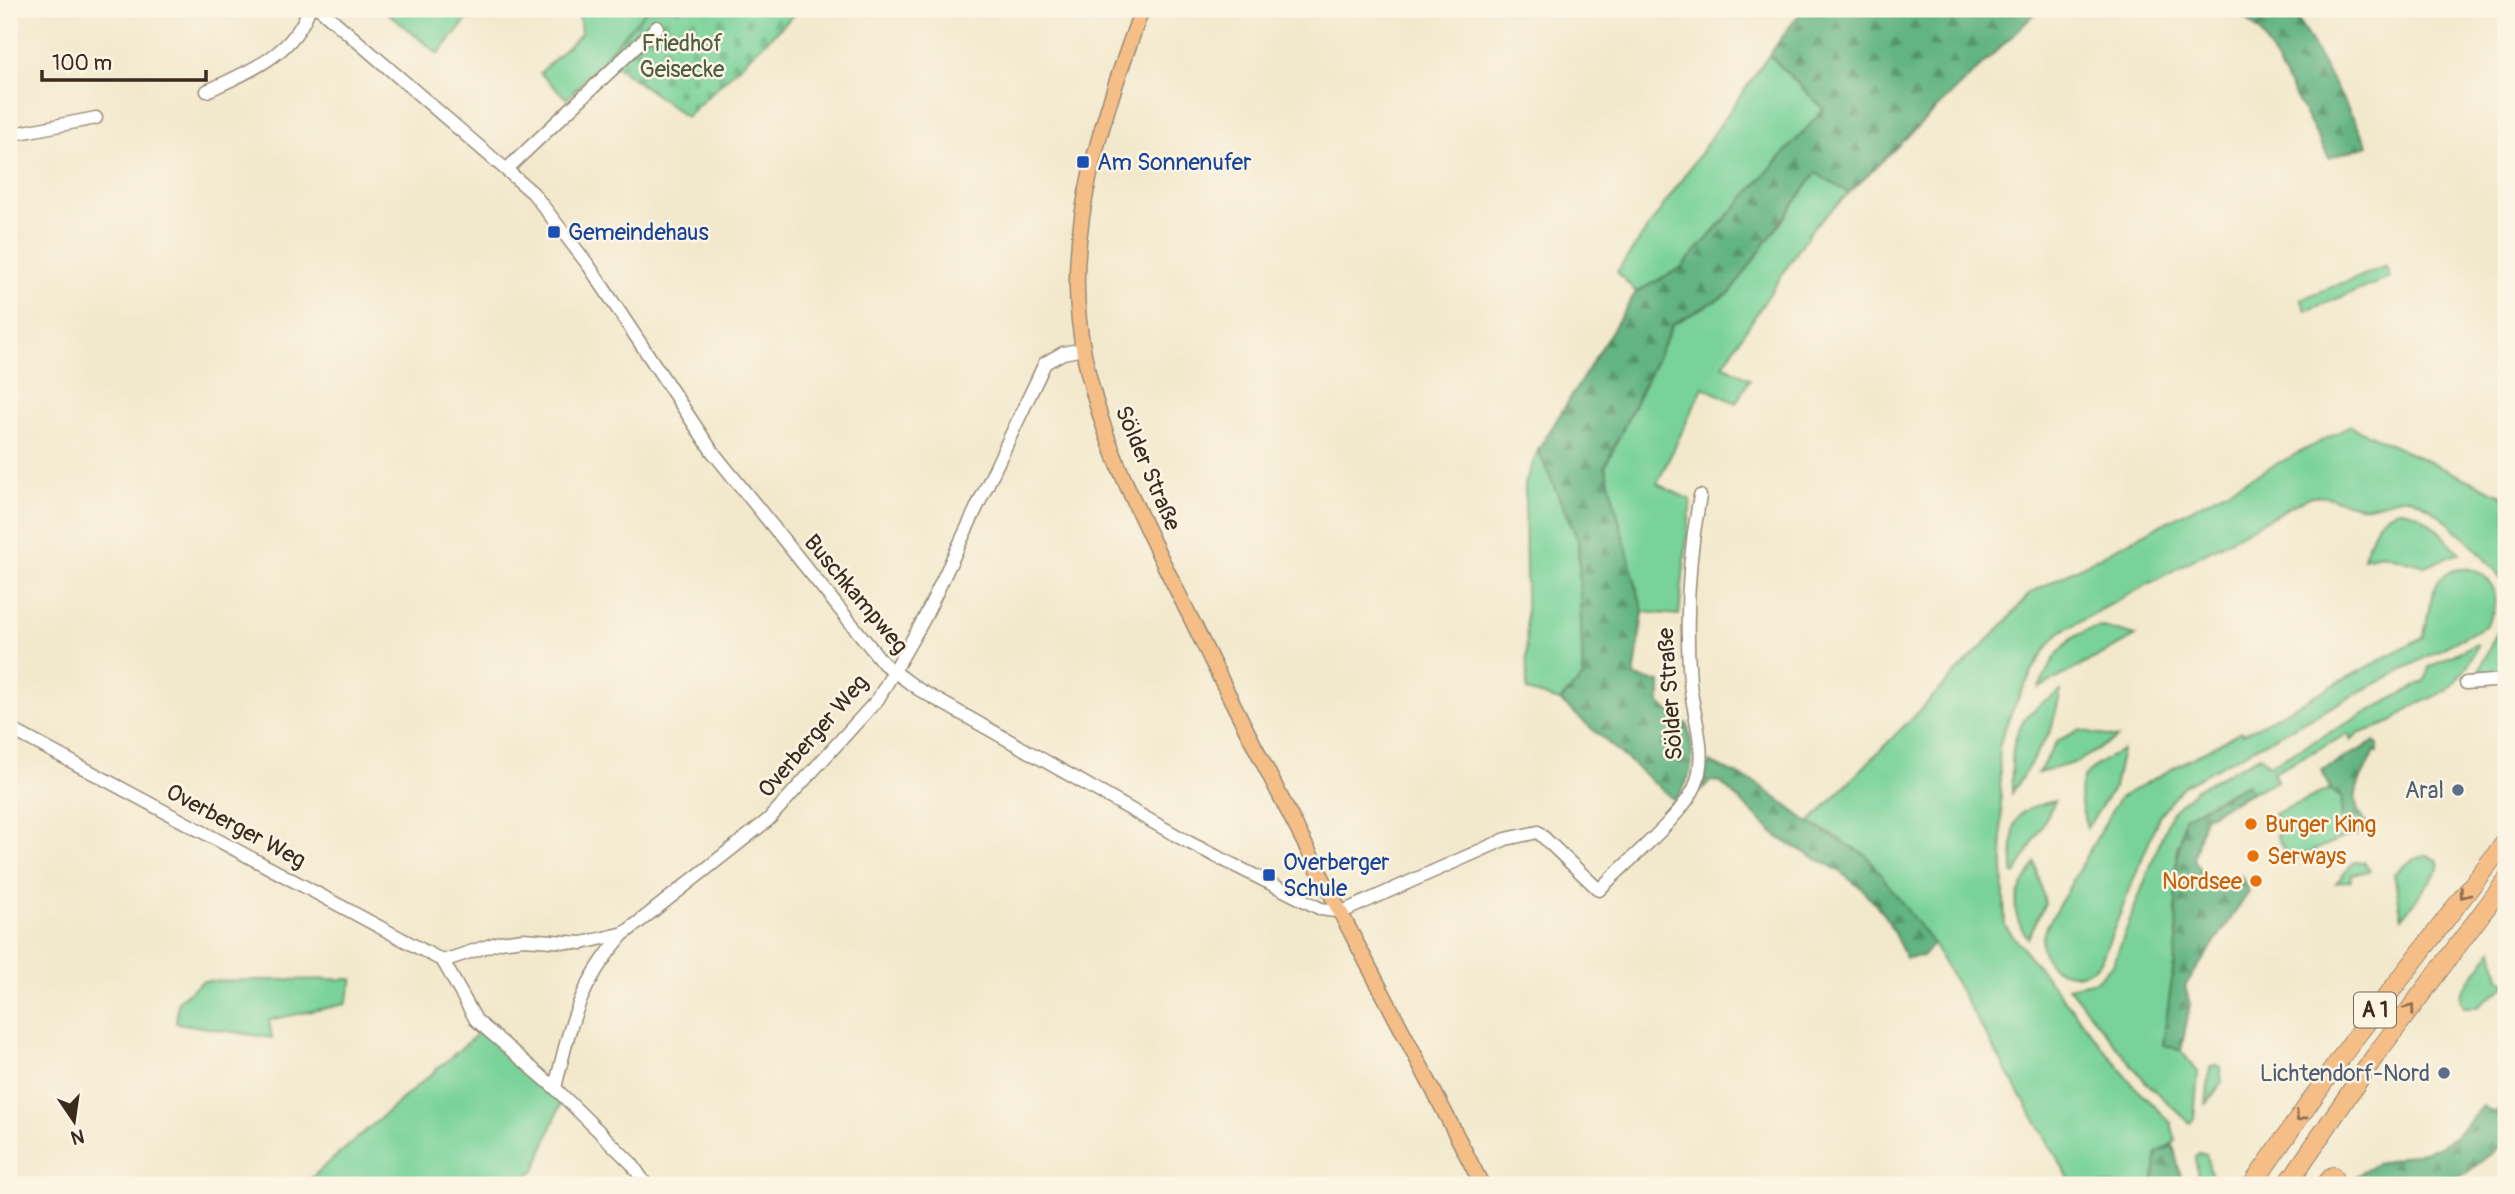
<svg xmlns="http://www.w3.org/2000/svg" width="2515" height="1194" font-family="Pangolin,sans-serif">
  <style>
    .green { fill: #78d299; stroke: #5a7e5c; stroke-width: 2 }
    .forest { fill: url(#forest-firs); stroke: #4e6f50; stroke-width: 2 }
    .cemetery { fill: url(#cemetery-stones); stroke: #5a7e5c; stroke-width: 2 }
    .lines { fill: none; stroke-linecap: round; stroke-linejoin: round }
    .minor-casing { stroke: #968a76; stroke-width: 15 }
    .major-casing { stroke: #968a76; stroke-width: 17 }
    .highway-casing { stroke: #968a76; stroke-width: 20 }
    .minor { stroke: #fff; stroke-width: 12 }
    .major { stroke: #f6be87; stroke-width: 14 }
    .highway { stroke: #f6be87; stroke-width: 18 }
    .oneway { stroke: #8f6d4d }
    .transit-dot { fill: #1a4fb4; stroke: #fcf5e5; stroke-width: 2.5 }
    .service-dot { fill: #5c6f8a; stroke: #fcf5e5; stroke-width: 2.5 }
    .food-dot { fill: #e8710a; stroke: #fcf5e5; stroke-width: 2.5 }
    .labels { text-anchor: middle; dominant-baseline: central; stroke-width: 5; stroke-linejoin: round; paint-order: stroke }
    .shield { fill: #fcf5e5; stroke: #75675a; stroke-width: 2 }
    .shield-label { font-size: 21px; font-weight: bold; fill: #3b2a1e }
    .park-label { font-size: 23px; fill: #4d5c43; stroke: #fcf5e5 }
    .transit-label { font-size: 23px; fill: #164399; stroke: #fcf5e5; text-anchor: start }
    .street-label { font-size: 23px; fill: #3b2a1e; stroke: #fcf5e5 }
    .service-label { font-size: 23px; fill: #4e5e75; stroke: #fcf5e5; text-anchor: end }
    .food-label { font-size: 23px; fill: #c56008; stroke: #fcf5e5; text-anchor: start }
  </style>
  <defs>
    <pattern id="forest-firs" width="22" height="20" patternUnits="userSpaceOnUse" patternTransform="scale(1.75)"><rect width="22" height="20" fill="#62b481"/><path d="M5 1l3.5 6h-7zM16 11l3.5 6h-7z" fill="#529369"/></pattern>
    <pattern id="cemetery-stones" width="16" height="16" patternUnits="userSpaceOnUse" patternTransform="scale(1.75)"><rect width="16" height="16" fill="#78d299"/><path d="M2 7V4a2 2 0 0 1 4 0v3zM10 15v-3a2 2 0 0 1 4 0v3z" fill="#69b483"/></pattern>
  </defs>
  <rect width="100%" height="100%" fill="#fcf5e5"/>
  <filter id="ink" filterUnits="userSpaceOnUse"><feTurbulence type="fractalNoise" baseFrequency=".0143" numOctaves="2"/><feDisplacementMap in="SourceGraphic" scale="14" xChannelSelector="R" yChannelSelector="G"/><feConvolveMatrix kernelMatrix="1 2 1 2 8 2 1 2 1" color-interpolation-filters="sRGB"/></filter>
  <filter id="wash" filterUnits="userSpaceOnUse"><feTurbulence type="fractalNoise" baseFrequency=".00686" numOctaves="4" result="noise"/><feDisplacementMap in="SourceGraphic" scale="28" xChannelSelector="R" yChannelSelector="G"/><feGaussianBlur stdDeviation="1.57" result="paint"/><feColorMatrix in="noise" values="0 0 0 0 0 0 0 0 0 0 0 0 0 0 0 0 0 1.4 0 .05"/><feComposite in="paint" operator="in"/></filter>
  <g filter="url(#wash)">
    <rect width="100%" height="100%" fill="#f2e9cd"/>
    <!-- green -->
    <g class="green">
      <path d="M383 9H476L438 54Z"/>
      <path d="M579 9H648L567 99 540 73 581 34Z"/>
      <path d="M1769 55 1824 109 1681 268 1636 292 1617 272Z"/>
      <path d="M1817 172 1849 193 1812 229 1723 365 1750 379 1736 403 1703 387 1657 484 1691 500 1679 615 1643 612 1605 467 1673 324 1730 293Z"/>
      <path d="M2386 266 2390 278 2306 311 2301 299Z"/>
      <path d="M2350 426 2506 497V589C2498 567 2432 501 2409 498 2391 496 2378 508 2361 506 2343 504 2326 492 2308 497L2060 632C2039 653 2005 719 1999 748L2005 926 2133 1085 2171 1123 2176 1141 2157 1153 2153 1185H2073L1933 944 1840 839 1809 823 2005 623 2030 593Z"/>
      <path d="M1538 450 1578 540 1583 677 1560 701 1527 691 1525 484Z"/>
      <path d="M2399 510C2425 510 2443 537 2460 553L2425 566 2382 554 2364 558C2371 536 2374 516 2399 510Z"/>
      <path d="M2470 569C2497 577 2503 605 2485 626L2184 785 2160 814 2101 961C2076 989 2030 967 2045 930L2119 798 2241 731 2243 734 2423 637C2432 608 2427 566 2470 569Z"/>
      <path d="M2506 613V673L2500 677 2477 675Z"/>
      <path d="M2103 627 2136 636 2039 688C2051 659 2069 630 2103 627Z"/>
      <path d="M2475 644 2478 645 2465 670 2447 691 2413 706 2392 722 2358 734 2351 741 2348 734 2273 772 2277 781 2252 792 2247 784 2221 797 2177 846V943L2163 1044 2181 1051 2198 1072 2194 1118 2190 1123 2145 1081 2068 987 2096 981 2113 964 2171 813 2196 789 2260 756 2270 765 2425 681 2429 667Z"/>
      <path d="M2061 691 2051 730 2012 793C2011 740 2011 719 2061 691Z"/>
      <path d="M2079 730 2117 738 2077 762 2038 773 2057 741Z"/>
      <path d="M2122 750 2114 787 2087 828C2073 779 2079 774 2122 750Z"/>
      <path d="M2330 789 2342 798 2341 819 2360 834 2340 839 2290 861 2276 835 2283 831 2274 814Z"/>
      <path d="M2055 801 2016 874H2014C2012 866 2013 856 2013 847 2012 810 2023 809 2055 801Z"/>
      <path d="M2427 855 2438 861 2439 869 2402 918 2394 874 2410 861Z"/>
      <path d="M2354 862H2364L2370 871 2351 874V880L2336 883Z"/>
      <path d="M2035 863 2045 903 2028 938C2005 906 2018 894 2035 863Z"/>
      <path d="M2493 949 2499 978 2506 982V986L2477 1007H2465L2460 999 2461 993Z"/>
      <path d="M353 979 346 1004 269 1020 272 1038 176 1023 178 1001 203 981Z"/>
      <path d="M482 1030 562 1100 535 1170 513 1185H303Z"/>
      <path d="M2215 1065 2220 1067 2222 1082 2206 1105 2210 1067Z"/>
      <path d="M2199 1153 2206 1155 2214 1185H2200L2195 1158Z"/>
    </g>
    <!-- forest -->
    <g class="forest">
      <path d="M1803 9H2040L1849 193 1816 173 1730 293 1673 324 1605 466 1643 612 1634 677 1660 682V704L1688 725C1694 759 1696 772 1675 801L1560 701 1583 677 1578 540 1538 450 1636 292 1681 268 1824 109 1769 55Z"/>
      <path d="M2235 9H2298L2299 21 2368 145 2329 158 2260 32Z"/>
      <path d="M2374 742 2378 745V752L2375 751C2361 781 2343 798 2368 826L2363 835 2341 819 2342 798 2330 789 2322 770Z"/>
      <path d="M1709 762 1758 784 1809 823 1866 855 1933 944 1923 956 1906 958 1885 915 1862 889 1838 870 1780 839 1720 782 1711 781 1701 790Z"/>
      <path d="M2247 784 2252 792 2204 817 2194 859 2210 890 2241 876 2249 892 2185 986 2190 1005 2181 1051 2163 1044 2177 943 2175 874 2184 817Z"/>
      <path d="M2506 1098V1142L2465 1174 2439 1185H2342L2376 1164 2437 1147 2456 1136 2483 1106 2495 1113Z"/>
      <path d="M2173 1145 2183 1185H2153L2157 1153Z"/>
    </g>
    <!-- cemetery -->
    <path class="cemetery" d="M648 9H796L798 11 686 117 604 57Z"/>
  </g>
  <g filter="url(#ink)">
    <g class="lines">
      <!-- minor casing -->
      <g class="minor-casing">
        <g id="minor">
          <path d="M320 9 533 193 589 266 712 451 884 664 918 689 1188 842 1321 909 1342 912 1506 839 1538 832 1599 890C1623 865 1685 814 1696 784 1708 749 1693 717 1690 683 1685 619 1688 558 1700 496"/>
          <path d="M2504 9 2506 14"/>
          <path d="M207 91C248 72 293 55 309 9"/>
          <path d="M9 135 96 118"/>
          <path d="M508 168 657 27"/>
          <path d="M2466 683 2506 680"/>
          <path d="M9 728 443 961 476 1020 555 1088 632 1164 646 1185"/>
          <path d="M443 961 500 942 523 939 582 943 625 933 768 820 878 699 924 619 1045 363 1063 353 1083 349"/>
          <path d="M555 1088C571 1022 578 986 624 933"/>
        </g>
      </g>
      <!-- major casing -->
      <g class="major-casing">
        <path id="major" d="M1142 9C1107 107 1067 215 1079 321 1092 435 1151 536 1200 637 1290 821 1389 1002 1482 1185"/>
      </g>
      <!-- highway casing -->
      <g class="highway-casing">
        <g id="highway">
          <path d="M2252 1185 2354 1039 2506 841"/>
          <path d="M2287 1185 2375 1056 2506 881"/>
          <path d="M2325 1185 2333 1176"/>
        </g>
      </g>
      <!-- minor -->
      <use href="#minor" class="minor"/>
      <!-- major -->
      <use href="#major" class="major"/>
      <!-- highway -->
      <use href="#highway" class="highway"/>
    </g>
    <!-- one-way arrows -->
    <defs><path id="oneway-chevron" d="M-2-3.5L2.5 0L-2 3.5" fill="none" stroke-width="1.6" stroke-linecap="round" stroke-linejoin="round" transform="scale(1.75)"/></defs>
    <g class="oneway">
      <use href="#oneway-chevron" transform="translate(2464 894) rotate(128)"/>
      <use href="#oneway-chevron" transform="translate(2410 1009) rotate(-54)"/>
      <use href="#oneway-chevron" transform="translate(2300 1117) rotate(125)"/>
    </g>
  </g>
  <!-- markers -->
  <g class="transit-dot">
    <rect x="1076" y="155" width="14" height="14" rx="3.5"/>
    <rect x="547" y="225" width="14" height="14" rx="3.5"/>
    <rect x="1262" y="868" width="14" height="14" rx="3.5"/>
  </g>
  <g class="service-dot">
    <circle cx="2458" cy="790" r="7"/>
    <circle cx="2444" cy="1073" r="7"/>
  </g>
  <g class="food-dot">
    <circle cx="2251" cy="824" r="7"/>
    <circle cx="2253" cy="856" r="7"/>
    <circle cx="2256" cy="881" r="7"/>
  </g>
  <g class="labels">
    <!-- shield labels -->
    <rect class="shield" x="2354" y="992.5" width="42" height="35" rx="5"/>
    <g class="shield-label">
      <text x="2375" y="1010">A 1</text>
    </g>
    <!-- park labels -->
    <g class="park-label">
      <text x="682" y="43">Friedhof<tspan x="682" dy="26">Geisecke</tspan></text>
    </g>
    <!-- transit labels -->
    <g class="transit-label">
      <text x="1097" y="162">Am Sonnenufer</text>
      <text x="568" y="232">Gemeindehaus</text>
      <text x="1283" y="862">Overberger<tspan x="1283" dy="26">Schule</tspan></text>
    </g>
    <!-- street labels -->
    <g class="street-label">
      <text transform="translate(1148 468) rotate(67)">Sölder Straße</text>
      <text transform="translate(856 594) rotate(50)">Buschkampweg</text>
      <text transform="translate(1670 694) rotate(-94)">Sölder Straße</text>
      <text transform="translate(813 736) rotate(-49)">Overberger Weg</text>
      <text transform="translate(236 826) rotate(28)">Overberger Weg</text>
    </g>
    <!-- service labels -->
    <g class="service-label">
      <text x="2444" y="790">Aral</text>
      <text x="2430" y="1073">Lichtendorf-Nord</text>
    </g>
    <!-- food labels -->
    <g class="food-label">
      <text x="2265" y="824">Burger King</text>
      <text x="2267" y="856">Serways</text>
      <text x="2242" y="881" text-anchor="end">Nordsee</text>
    </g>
  </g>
  <!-- margin -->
  <rect width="2515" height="1194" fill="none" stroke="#fcf5e5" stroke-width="35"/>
  <!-- north arrow -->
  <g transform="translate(74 1121) rotate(167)" stroke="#fcf5e5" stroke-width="5" paint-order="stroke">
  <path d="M0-5L12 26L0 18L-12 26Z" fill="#3b2a1e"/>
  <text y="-10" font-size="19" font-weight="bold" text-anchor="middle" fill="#3b2a1e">N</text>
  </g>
  <!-- scale -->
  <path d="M42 70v10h164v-10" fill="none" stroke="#3b2a1e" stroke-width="3.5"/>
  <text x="52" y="70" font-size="21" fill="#3b2a1e" stroke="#fcf5e5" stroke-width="5" paint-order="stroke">100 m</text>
</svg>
